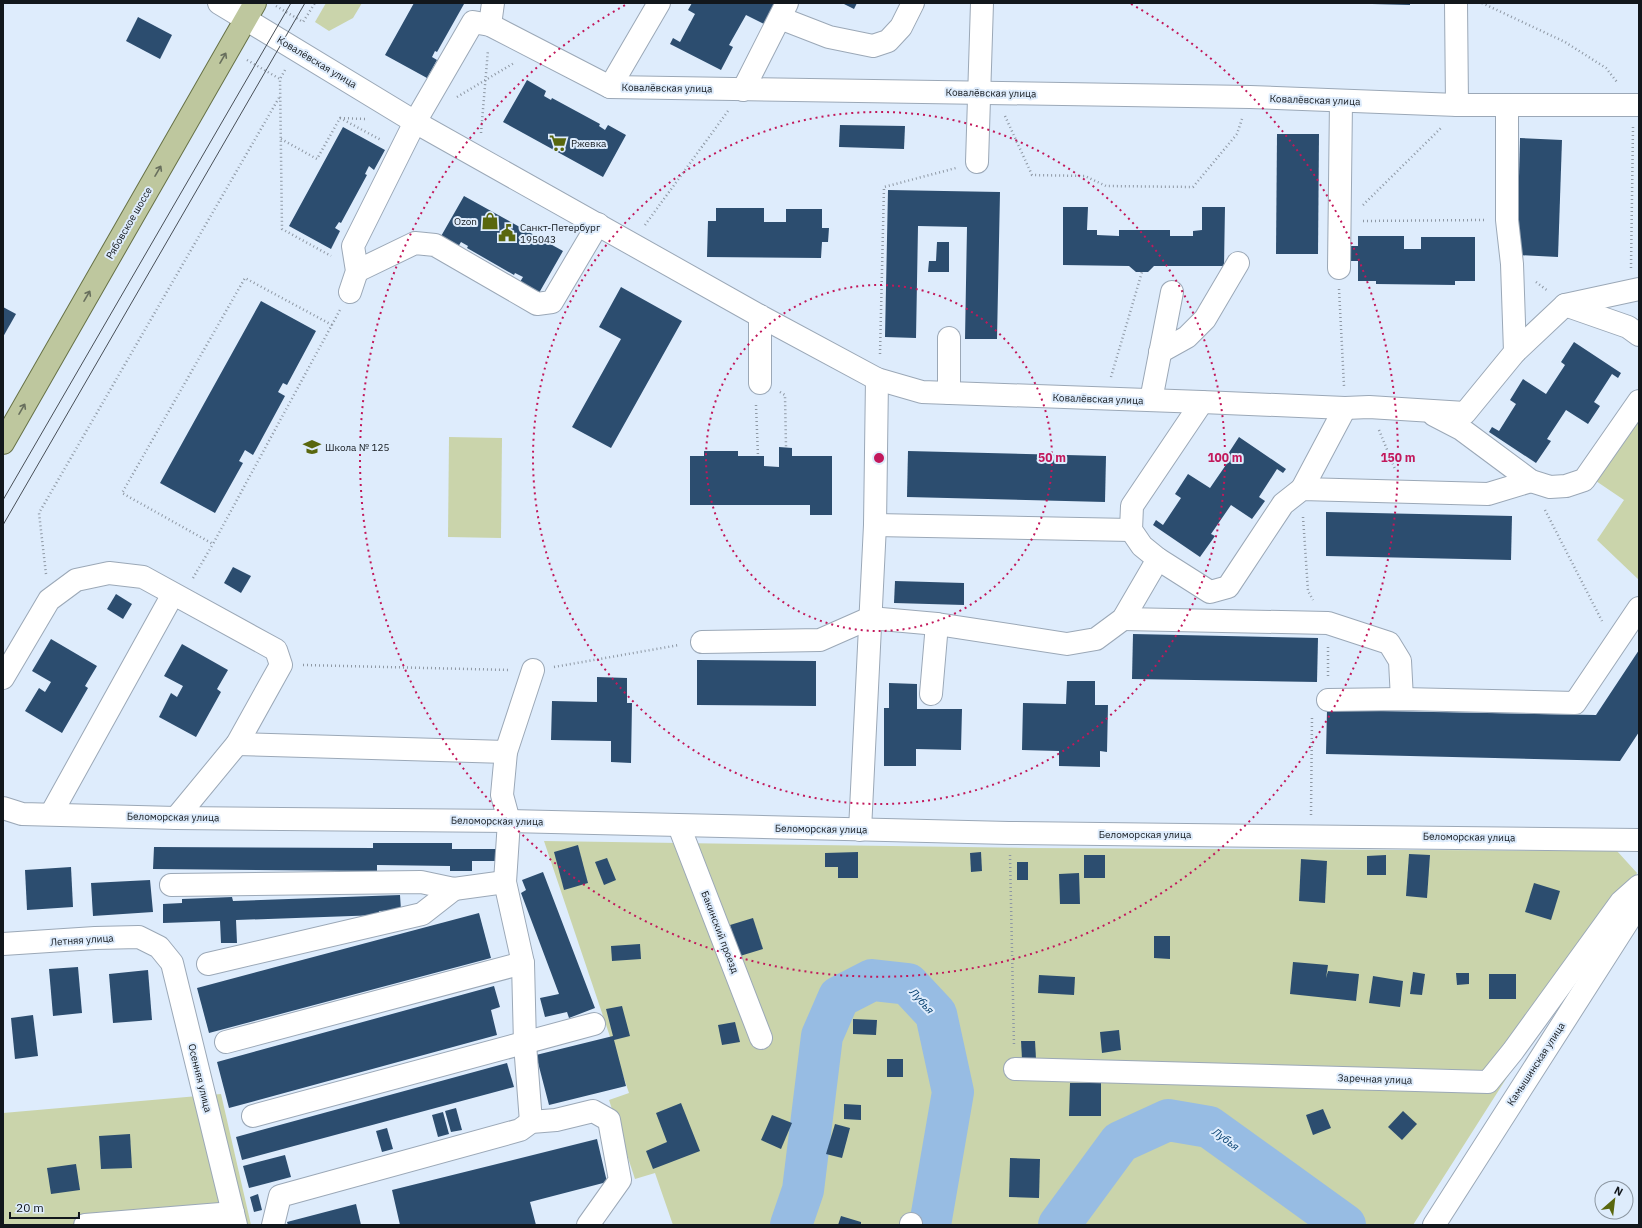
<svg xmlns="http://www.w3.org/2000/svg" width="1642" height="1228" font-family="'IBM Plex Sans',sans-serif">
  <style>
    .green { fill: #cad4ab }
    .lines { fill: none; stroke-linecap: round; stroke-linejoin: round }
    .river { stroke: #97bce3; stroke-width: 42 }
    .building { fill: #2c4d6f }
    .minor-casing { stroke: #9ba8b7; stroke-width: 24 }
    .major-casing { stroke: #667146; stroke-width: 24 }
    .path { stroke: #8e98a4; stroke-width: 2.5; stroke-dasharray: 1 3; stroke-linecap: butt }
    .minor { stroke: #fff; stroke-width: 22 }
    .major { stroke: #bec79e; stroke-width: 22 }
    .tram { stroke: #484f57; stroke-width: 1 }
    .oneway { stroke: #686f5d }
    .ring { fill: none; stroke: #c2185b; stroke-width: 2; stroke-dasharray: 2 4 }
    .labels { text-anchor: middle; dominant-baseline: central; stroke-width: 4; stroke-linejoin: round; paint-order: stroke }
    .street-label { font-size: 10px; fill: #12171c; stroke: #deecfc }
    .poi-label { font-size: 10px; fill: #12171c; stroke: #deecfc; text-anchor: start }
    .water-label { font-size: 11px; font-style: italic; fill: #053f6f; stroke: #deecfc }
    .centre { fill: #c2185b; stroke: #deecfc; stroke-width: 2 }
    .ring-label { font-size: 12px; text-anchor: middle; font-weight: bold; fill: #c2185b; stroke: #deecfc; stroke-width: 4; stroke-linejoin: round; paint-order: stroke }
  </style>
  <rect width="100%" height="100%" fill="#deecfc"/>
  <!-- green -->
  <g class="green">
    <path d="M326 3H362L353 18 329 31 315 22Z"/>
    <path d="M1639 417V580L1597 540 1624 500 1596 481Z"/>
    <path d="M449 437 502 438 501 538 448 537Z"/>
    <path d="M544 841 1028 848 1617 851 1637 873 1413 1225H673L655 1173 635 1179 609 1100 629 1093Z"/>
    <path d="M221 1094 251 1225H3V1113Z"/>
  </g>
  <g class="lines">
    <!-- river -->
    <g class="river">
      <path d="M791 1225 803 1190 822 1036 839 997 872 980 908 984 936 1014 953 1092 930 1225"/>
      <path d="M1059 1225 1120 1142 1168 1120 1209 1127 1345 1225"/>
    </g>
  </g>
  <!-- building -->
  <g class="building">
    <path d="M414 3 464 4 437 52 435 51 432 57 437 60 427 78 385 55Z"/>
    <path d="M692 3H773L779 7 768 26 746 15 729 45 733 47 721 70 670 44 673 38 680 42 695 14 688 10Z"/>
    <path d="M842 3H857L854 9Z"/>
    <path d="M1372 3H1410V5L1372 4Z"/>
    <path d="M138 17 172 35 160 59 126 41Z"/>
    <path d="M527 80 546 91 544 96 551 100 552 98 600 124 599 126 605 130 608 125 626 135 603 177 503 122Z"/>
    <path d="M840 125 905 126 904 149 839 147Z"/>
    <path d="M343 127 385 150 374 170 369 166 365 174 367 175 341 223 339 222 335 228 340 231 331 249 289 226Z"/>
    <path d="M1277 134H1319L1318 254H1276Z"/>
    <path d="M1520 138 1562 140 1558 257 1517 255Z"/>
    <path d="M888 190 1000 192 997 339H965L967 227 918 226 916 338 885 337Z"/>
    <path d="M464 196 563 251 539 293 520 282 523 277 515 273 514 275 467 248 468 246 461 242 458 247 440 238Z"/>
    <path d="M1063 207H1088L1087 230H1097V235L1119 236V230H1170V236H1193V231L1202 230V207H1225L1224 266H1154L1148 272H1136L1129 266 1063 265Z"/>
    <path d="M716 208H764V222H786V209H822V228H829L828 242H822L821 258 707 257 708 221H716Z"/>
    <path d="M1358 236H1404V249H1421V237H1475V281H1455V285L1376 284V281H1358V261H1349V246H1358Z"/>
    <path d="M937 242H949V272H928L929 261H936Z"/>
    <path d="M621 287 682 321 611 448 572 427 621 339 599 327Z"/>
    <path d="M261 301 316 331 287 385 283 383 278 392 285 396 253 455 245 450 239 461 243 463 215 513 160 483Z"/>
    <path d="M3 307 16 314 3 337Z"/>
    <path d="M1574 342 1621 373 1618 378 1612 374 1594 402 1600 406 1588 424 1566 410 1547 439 1551 441 1536 463 1489 432 1492 427 1499 431 1516 404 1510 400 1523 379 1546 394 1565 365 1561 362Z"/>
    <path d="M1239 437 1286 469 1283 473 1277 469 1259 497 1265 501 1252 519 1231 505 1211 534 1215 536 1200 557 1153 525 1156 520 1163 525 1181 498 1175 494 1188 474 1210 488 1230 459 1226 457Z"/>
    <path d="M779 447 792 448V456H832V515H810V505H690V456H704V451H738V456H764V466L779 467Z"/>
    <path d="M908 451 1106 456 1105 502 907 497Z"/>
    <path d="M1326 512 1512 516 1511 560 1326 556Z"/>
    <path d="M233 567 251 576 241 593 224 583Z"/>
    <path d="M895 581 964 583V605L894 603Z"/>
    <path d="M116 594 132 604 123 619 107 609Z"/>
    <path d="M1133 634 1318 638 1317 682 1132 679Z"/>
    <path d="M51 639 97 666 85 686 88 688 62 733 25 711 39 688 45 692 51 682 32 671Z"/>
    <path d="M182 644 228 670 217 689 221 692 196 737 159 717 171 693 177 697 183 686 164 676Z"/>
    <path d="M1639 650V732L1620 761 1326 754 1327 710 1596 715Z"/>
    <path d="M697 660 816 661V706L697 705Z"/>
    <path d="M597 677 627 678V703H632L631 763 611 762V741L551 740 552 701 597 702Z"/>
    <path d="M1067 681H1095V705H1108L1107 752 1100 751V767L1059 766V751L1022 750 1023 703 1066 704Z"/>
    <path d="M889 683 917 684V709H962L961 750 916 749V766H884V708H889Z"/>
    <path d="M373 843H452V849H496V861H472V871H450V866L377 865V871L153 869 154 847 373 848Z"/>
    <path d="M578 845 588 883 564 890 554 852Z"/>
    <path d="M858 852V878H838V867H825V853Z"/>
    <path d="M981 852 982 871 971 872 970 853Z"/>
    <path d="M1409 854 1430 855 1427 898 1406 896Z"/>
    <rect x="1084" y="855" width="21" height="23"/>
    <path d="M1386 855V875H1367V856Z"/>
    <path d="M607 858 616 880 604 885 595 862Z"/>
    <path d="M1301 859 1327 861 1325 903 1299 901Z"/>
    <rect x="1017" y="862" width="11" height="18"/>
    <path d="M71 867 73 907 27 910 25 870Z"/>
    <path d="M543 872 595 1008 569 1018 567 1012 545 1017 540 998 559 994 521 893 526 890 522 880Z"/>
    <path d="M1079 873 1080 904H1060L1059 874Z"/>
    <path d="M150 880 153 912 93 916 91 883Z"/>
    <path d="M1534 883 1560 891 1551 920 1525 912Z"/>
    <path d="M400 895 401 910 379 911 380 915 236 920 237 943H221L220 921 163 923V904L182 903V899L232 897 233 901Z"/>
    <path d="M479 913 491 958 209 1033 197 988Z"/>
    <path d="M753 918 763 949 740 956 730 925Z"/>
    <path d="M1154 936H1170V959L1154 958Z"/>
    <path d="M640 944 641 959 612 961 611 946Z"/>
    <path d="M1293 962 1328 965 1326 978 1328 971 1359 974 1356 1001 1290 994Z"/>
    <path d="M78 967 82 1013 53 1016 49 969Z"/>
    <path d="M148 970 152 1020 113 1023 109 974Z"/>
    <path d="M1413 972 1425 974 1422 995 1410 994Z"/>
    <path d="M1456 973H1469V984L1457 985Z"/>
    <rect x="1489" y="974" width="27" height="25"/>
    <path d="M1039 975 1075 977 1074 995 1038 993Z"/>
    <path d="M1373 976 1403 981 1400 1007 1369 1003Z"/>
    <path d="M494 986 500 1007 491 1010 497 1035 229 1108 217 1062Z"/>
    <path d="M622 1006 630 1036 614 1040 626 1086 549 1105 536 1055 613 1036 606 1009Z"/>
    <path d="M33 1015 38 1056 15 1059 11 1018Z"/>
    <path d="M853 1019 877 1020 876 1035 853 1034Z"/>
    <path d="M735 1022 740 1042 722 1045 718 1025Z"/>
    <path d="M1119 1030 1121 1050 1102 1053 1100 1032Z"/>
    <path d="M1021 1041H1035L1036 1059H1022Z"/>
    <rect x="887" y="1059" width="16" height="18"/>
    <path d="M507 1063 514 1087 242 1160 236 1137Z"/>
    <path d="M1070 1083H1101V1116H1069Z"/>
    <path d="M681 1103 700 1151 653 1169 646 1151 667 1142 656 1113Z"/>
    <path d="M844 1104 861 1105V1120L844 1119Z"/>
    <path d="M456 1108 462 1130 451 1132 445 1111Z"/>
    <path d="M1323 1109 1331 1128 1313 1135 1306 1115Z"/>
    <path d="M1403 1111 1417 1124 1402 1140 1388 1127Z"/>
    <path d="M443 1112 449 1134 438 1137 432 1115Z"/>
    <path d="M772 1115 792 1123 781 1149 761 1140Z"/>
    <path d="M835 1124 850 1128 842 1158 826 1154Z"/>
    <path d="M387 1128 393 1149 382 1152 376 1131Z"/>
    <path d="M130 1134 132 1168 101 1169 99 1136Z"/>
    <path d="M597 1139 607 1182 530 1202 536 1225H400L392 1190Z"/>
    <path d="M285 1155 291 1177 249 1188 243 1166Z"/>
    <path d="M1010 1158 1040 1159 1039 1198 1009 1197Z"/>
    <path d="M76 1164 80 1190 51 1194 47 1168Z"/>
    <path d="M258 1194 262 1210 254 1212 250 1197Z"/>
    <path d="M356 1204 361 1225H288L287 1222Z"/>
    <path d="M841 1216 861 1222V1225H838Z"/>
  </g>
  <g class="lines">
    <!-- minor casing -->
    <g class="minor-casing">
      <g id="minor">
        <path d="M219 3 415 122 473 22 490 25 610 87 1250 97 1457 105H1639"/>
        <path d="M1456 3 1457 105"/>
        <path d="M780 18 829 37 873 46 888 41 901 27 913 3"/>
        <path d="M490 25 493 3"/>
        <path d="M610 87 659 3"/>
        <path d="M743 90 787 3"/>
        <path d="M977 162 982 3"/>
        <path d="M1339 268 1341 101"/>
        <path d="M357 271 415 243 435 245 537 304 552 302 598 224"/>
        <path d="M350 292 357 271 353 246 415 122 760 316 877 379 922 392 1202 402 1345 408 1369 407 1465 413 1515 352 1512 264 1507 220V105"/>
        <path d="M1565 305 1628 327 1639 335"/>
        <path d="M949 338V393"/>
        <path d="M1160 352 1187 337 1205 319 1238 263"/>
        <path d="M1515 352 1565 305 1639 289"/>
        <path d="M760 383V316"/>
        <path d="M1151 400 1172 292"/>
        <path d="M1202 402 1132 506 1131 530 1142 546 1158 559 1210 592 1228 587 1283 504 1302 489 1488 494 1531 481"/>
        <path d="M1434 415 1461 429 1531 481 1550 487 1566 486 1584 480 1639 401"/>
        <path d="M1302 489 1345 408"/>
        <path d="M875 525 1131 530"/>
        <path d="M1123 619 1328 623 1389 643 1400 661 1402 699"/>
        <path d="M702 642 820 640 870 618 937 624 1067 644 1096 639 1123 619 1158 559"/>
        <path d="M3 678 49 600 76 580 109 573 143 577 276 650 281 665 237 744 176 818"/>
        <path d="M931 694 937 624"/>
        <path d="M1328 700 1402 699 1575 703 1639 608"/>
        <path d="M237 744 506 752"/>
        <path d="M3 808 22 814 176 818 509 821 1009 833 1639 840"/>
        <path d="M51 814 173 594"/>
        <path d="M679 826 761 1038"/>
        <path d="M860 830 875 525 877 379"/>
        <path d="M171 885 421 882 454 889 505 882"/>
        <path d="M3 944 95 938 139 937 159 947 172 963 236 1225"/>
        <path d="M208 964 422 914 454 889"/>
        <path d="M226 1042 523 963"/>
        <path d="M1015 1069 1488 1082 1513 1051 1621 902 1639 886"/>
        <path d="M253 1116 594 1024"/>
        <path d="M531 1122 525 1044 523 963 505 882 509 821 502 795 506 752 533 670"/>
        <path d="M85 1225 233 1213"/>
        <path d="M273 1225 280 1196 520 1130 531 1122 556 1120 593 1111 609 1120 620 1180 588 1225"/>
        <path d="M911 1225V1224"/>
        <path d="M1434 1225 1639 904"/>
      </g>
    </g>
    <!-- major casing -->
    <g class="major-casing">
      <path id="major" d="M3 443 255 3"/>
    </g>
    <!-- path -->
    <g class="path">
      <path d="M1482 3 1565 42 1606 68 1617 82"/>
      <path d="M276 6 303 22 315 3"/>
      <path d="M247 60 280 79"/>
      <path d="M285 70 280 79 282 229 331 256"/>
      <path d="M457 97 514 63"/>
      <path d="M1005 116 1032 175 1085 176 1106 186 1193 187 1237 134 1242 119"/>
      <path d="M340 118 365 119"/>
      <path d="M481 133 488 50"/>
      <path d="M281 139 317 159 340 118 381 140"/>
      <path d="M1363 205 1442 127"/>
      <path d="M1363 221 1484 220"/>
      <path d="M645 225 728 111"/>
      <path d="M1631 268 1633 127"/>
      <path d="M1536 282 1548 291"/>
      <path d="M1339 289 1344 386"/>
      <path d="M332 325 245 278 122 493 213 544 340 310"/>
      <path d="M880 354 884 187 956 168"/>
      <path d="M1111 377 1142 272"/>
      <path d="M780 392 785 395 786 447"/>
      <path d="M756 405 758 456"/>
      <path d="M1379 430 1395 469"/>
      <path d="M1545 510 1602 621"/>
      <path d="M1303 517 1308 591 1313 600"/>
      <path d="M46 574 39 513 280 96"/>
      <path d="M193 578 213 544"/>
      <path d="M1328 647V678"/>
      <path d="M303 665 510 670"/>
      <path d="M554 667 679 645"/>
      <path d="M1311 815 1312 716"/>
      <path d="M1010 855 1014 1046"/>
    </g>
    <!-- minor -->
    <use href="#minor" class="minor"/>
    <!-- major -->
    <use href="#major" class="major"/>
    <!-- tram -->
    <g class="tram">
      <path d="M3 500 291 3"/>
      <path d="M3 525 305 3"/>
    </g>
  </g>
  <!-- one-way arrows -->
  <defs><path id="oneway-shaft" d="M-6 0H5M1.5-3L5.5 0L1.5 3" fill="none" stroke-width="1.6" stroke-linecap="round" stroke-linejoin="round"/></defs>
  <g class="oneway">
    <use href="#oneway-shaft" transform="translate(223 58) rotate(-60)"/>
    <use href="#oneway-shaft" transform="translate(158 171) rotate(-60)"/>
    <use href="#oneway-shaft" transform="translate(87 296) rotate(-60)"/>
    <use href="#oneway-shaft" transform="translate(22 409) rotate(-60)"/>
  </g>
  <!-- distance rings -->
  <g class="ring">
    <circle cx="879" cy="458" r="173"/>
    <circle cx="879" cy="458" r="346"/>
    <path d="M1131 4A519 519 0 1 1 627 4"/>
  </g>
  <!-- icons -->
  <defs>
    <g id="supermarket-bare" transform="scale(1.38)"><path d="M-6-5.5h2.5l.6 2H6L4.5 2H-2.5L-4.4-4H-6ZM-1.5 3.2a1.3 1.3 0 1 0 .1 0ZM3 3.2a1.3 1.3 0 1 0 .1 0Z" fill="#59670e" stroke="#deecfc" stroke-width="2.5" paint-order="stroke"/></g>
    <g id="shop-bare" transform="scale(1.38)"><path d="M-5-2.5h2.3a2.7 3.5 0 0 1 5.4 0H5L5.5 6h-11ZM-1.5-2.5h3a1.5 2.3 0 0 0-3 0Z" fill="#59670e" stroke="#deecfc" stroke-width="2.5" paint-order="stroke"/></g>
    <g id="civic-bare" transform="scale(1.38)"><path d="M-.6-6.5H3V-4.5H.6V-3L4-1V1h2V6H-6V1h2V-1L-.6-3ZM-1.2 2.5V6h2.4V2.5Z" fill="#59670e" stroke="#deecfc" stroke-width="2.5" paint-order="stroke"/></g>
    <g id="school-bare" transform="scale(1.38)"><path d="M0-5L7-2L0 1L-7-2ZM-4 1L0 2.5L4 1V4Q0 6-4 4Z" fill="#59670e" stroke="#deecfc" stroke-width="2.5" paint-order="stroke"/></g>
  </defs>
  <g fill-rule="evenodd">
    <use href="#supermarket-bare" x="558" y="143"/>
    <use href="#shop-bare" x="490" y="221"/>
    <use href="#civic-bare" x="507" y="233"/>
    <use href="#school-bare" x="312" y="447"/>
  </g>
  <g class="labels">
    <!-- street labels -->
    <g class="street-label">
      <text transform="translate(317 62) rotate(31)">Ковалёвская улица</text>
      <text transform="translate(667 88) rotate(1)">Ковалёвская улица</text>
      <text transform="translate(991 93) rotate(1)">Ковалёвская улица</text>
      <text transform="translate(1315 100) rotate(2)">Ковалёвская улица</text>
      <text transform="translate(129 223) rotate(-60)">Рябовское шоссе</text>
      <text transform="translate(1098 399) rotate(2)">Ковалёвская улица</text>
      <text transform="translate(173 817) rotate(1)">Беломорская улица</text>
      <text transform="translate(497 821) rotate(1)">Беломорская улица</text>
      <text transform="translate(821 829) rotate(1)">Беломорская улица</text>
      <text x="1145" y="834">Беломорская улица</text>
      <text transform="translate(1469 837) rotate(1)">Беломорская улица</text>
      <text transform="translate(720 932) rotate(69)">Бакинский проезд</text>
      <text transform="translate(82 940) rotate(-4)">Летняя улица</text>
      <text transform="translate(1536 1064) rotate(-57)">Камышинская улица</text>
      <text transform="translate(200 1078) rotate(76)">Осенняя улица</text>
      <text transform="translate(1375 1079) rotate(2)">Заречная улица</text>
    </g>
    <!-- poi labels -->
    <g class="poi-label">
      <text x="571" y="143">Ржевка</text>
      <text x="477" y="221" text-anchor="end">Ozon</text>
      <text x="520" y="227">Санкт-Петербург<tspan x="520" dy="12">195043</tspan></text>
      <text x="325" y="447">Школа № 125</text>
    </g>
    <!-- water labels -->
    <g class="water-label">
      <text transform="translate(922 1001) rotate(48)">Лубья</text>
      <text transform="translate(1226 1139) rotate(36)">Лубья</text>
    </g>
  </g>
  <circle cx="879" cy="458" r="6" class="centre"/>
  <g class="ring-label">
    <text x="1052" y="462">50 m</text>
    <text x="1225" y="462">100 m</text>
    <text x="1398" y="462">150 m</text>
  </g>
  <!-- border -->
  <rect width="1642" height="1228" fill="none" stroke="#12171c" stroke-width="8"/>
  <!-- north arrow -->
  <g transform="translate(1614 1200) rotate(28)"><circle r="19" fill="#deecfc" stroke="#8c97a2"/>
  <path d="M0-3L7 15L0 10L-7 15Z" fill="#59670e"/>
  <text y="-6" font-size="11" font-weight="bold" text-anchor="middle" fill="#12171c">N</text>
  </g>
  <!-- scale -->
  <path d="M10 1212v6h69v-6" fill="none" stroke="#12171c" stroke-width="2"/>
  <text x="16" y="1212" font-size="12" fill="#12171c" stroke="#deecfc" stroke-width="3" paint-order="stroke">20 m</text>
</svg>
